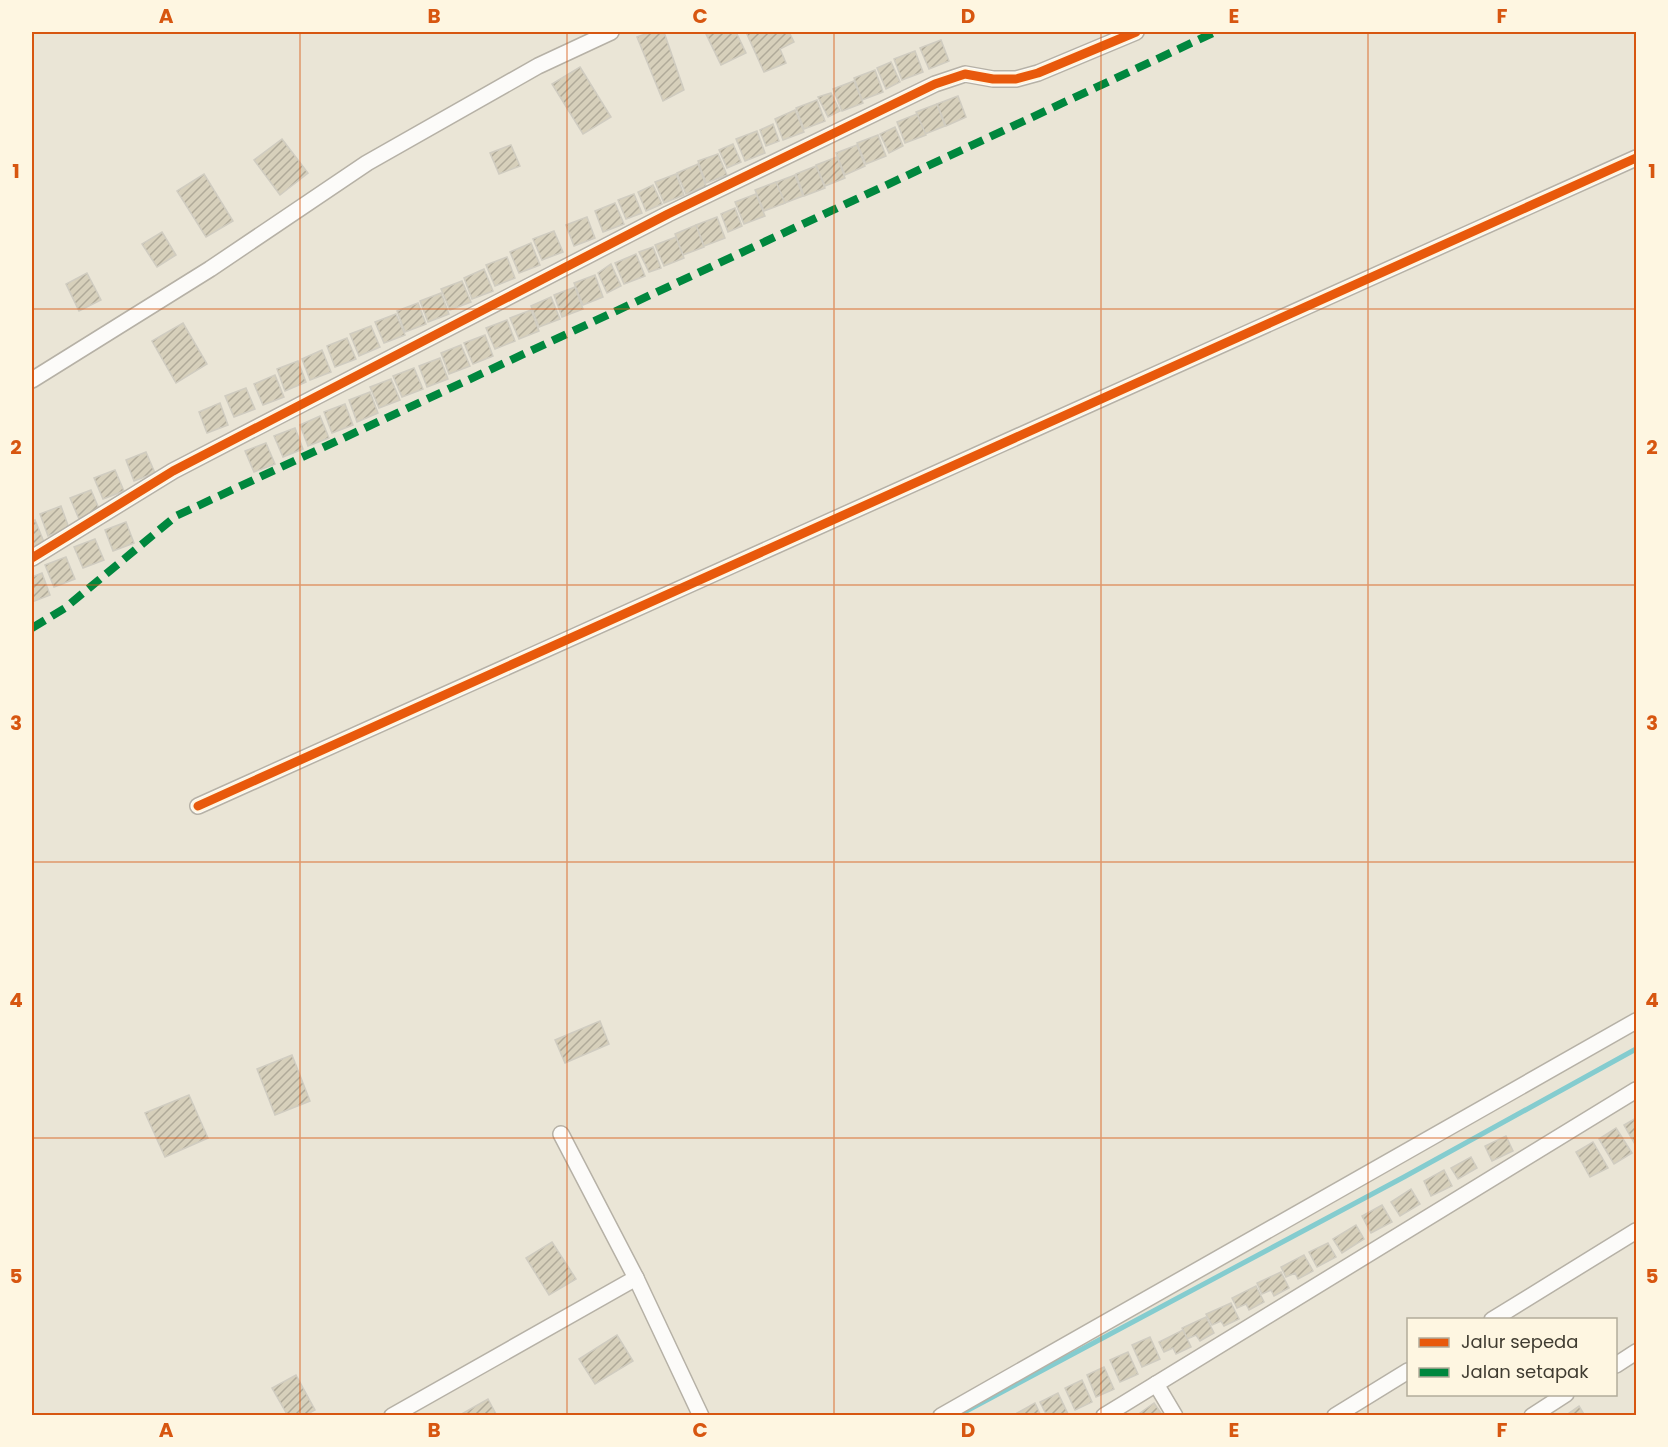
<svg xmlns="http://www.w3.org/2000/svg" width="1668" height="1447" font-family="Poppins,sans-serif">
  <style>
    .lines { fill: none; stroke-linecap: round; stroke-linejoin: round }
    .stream { stroke: #84cccf; stroke-width: 5 }
    .building { fill: url(#building-hatch); stroke: #d0ccc0; stroke-width: 1.5 }
    .minor-casing { stroke: #b6b1a6; stroke-width: 18 }
    .minor { stroke: #fcfbf9; stroke-width: 15 }
    .quiet { stroke: #00873e; stroke-width: 8; stroke-dasharray: 15 8; stroke-linecap: butt }
    .cycleway-casing { stroke: #fef6e1; stroke-width: 13 }
    .cycleway { stroke: #e8590c; stroke-width: 9 }
    .grid { fill: none; stroke: #d75610; stroke-width: 1.5; stroke-opacity: 0.55 }
    .neatline { fill: none; stroke: #d75610; stroke-width: 2 }
    .grid-label { font-size: 20px; text-anchor: middle; font-weight: bold; fill: #d75610 }
  </style>
  <defs>
    <pattern id="building-hatch" width="6" height="6" patternUnits="userSpaceOnUse" patternTransform="scale(1.5)"><rect width="6" height="6" fill="#d7d0bb"/><path d="M-1 1l2-2M0 6l6-6M5 7l2-2" fill="none" stroke="#b0aa99"/></pattern>
  </defs>
  <rect width="100%" height="100%" fill="#eae5d6"/>
  <g class="lines">
    <!-- stream -->
    <path class="stream" d="M957 1416 1404 1177 1636 1049"/>
  </g>
  <!-- building -->
  <g class="building">
    <path d="M651 32H664L684 90 663 101 637 37Z"/>
    <path d="M705 32H736L746 53 721 65Z"/>
    <path d="M746 32H789L794 42 780 49 786 63 764 72Z"/>
    <path d="M941 40 949 61 929 69 920 48Z"/>
    <path d="M915 51 923 72 902 80 894 59Z"/>
    <path d="M891 62 900 82 886 89 877 68Z"/>
    <path d="M580 67 611 117 583 134 552 84Z"/>
    <path d="M875 70 883 92 862 100 854 78Z"/>
    <path d="M854 81 863 103 842 111 833 89Z"/>
    <path d="M831 93 840 111 828 117 818 97Z"/>
    <path d="M958 96 966 117 946 126 937 104Z"/>
    <path d="M817 100 825 121 804 129 796 108Z"/>
    <path d="M937 104 945 126 925 134 916 112Z"/>
    <path d="M795 110 804 132 783 140 775 119Z"/>
    <path d="M917 114 926 135 905 143 897 122Z"/>
    <path d="M773 124 779 141 766 146 760 130Z"/>
    <path d="M895 127 903 146 889 153 880 134Z"/>
    <path d="M757 131 765 153 745 161 736 139Z"/>
    <path d="M878 135 886 156 866 164 857 143Z"/>
    <path d="M282 139 308 173 280 195 254 160Z"/>
    <path d="M733 144 741 162 727 168 719 150Z"/>
    <path d="M511 145 520 166 499 174 490 153Z"/>
    <path d="M857 145 865 166 845 175 836 153Z"/>
    <path d="M718 154 727 175 706 183 698 161Z"/>
    <path d="M837 157 845 178 825 186 816 165Z"/>
    <path d="M698 164 706 186 686 194 677 173Z"/>
    <path d="M816 166 825 188 804 196 796 174Z"/>
    <path d="M204 174 233 221 206 237 177 191Z"/>
    <path d="M676 174 684 195 664 203 655 182Z"/>
    <path d="M795 175 803 196 782 204 774 183Z"/>
    <path d="M776 182 785 203 764 211 755 190Z"/>
    <path d="M653 185 662 204 646 211 638 192Z"/>
    <path d="M634 194 642 213 626 219 618 200Z"/>
    <path d="M756 194 765 216 744 224 735 202Z"/>
    <path d="M615 203 624 224 603 232 595 211Z"/>
    <path d="M735 208 742 226 728 232 721 214Z"/>
    <path d="M587 217 595 238 574 246 566 225Z"/>
    <path d="M717 217 725 238 704 246 696 225Z"/>
    <path d="M696 225 704 247 683 255 675 234Z"/>
    <path d="M554 231 563 252 542 260 533 239Z"/>
    <path d="M162 232 176 255 157 267 142 244Z"/>
    <path d="M676 237 684 258 664 266 655 245Z"/>
    <path d="M531 243 540 265 519 273 510 252Z"/>
    <path d="M653 247 661 268 649 272 639 252Z"/>
    <path d="M636 254 645 276 624 284 615 263Z"/>
    <path d="M507 257 515 278 495 286 486 265Z"/>
    <path d="M611 264 621 286 607 293 598 273Z"/>
    <path d="M484 269 493 291 472 299 464 278Z"/>
    <path d="M87 273 101 300 79 311 66 284Z"/>
    <path d="M595 275 603 297 583 305 574 283Z"/>
    <path d="M462 281 471 302 450 310 441 289Z"/>
    <path d="M575 287 583 309 562 317 554 295Z"/>
    <path d="M441 293 449 314 428 322 420 301Z"/>
    <path d="M551 297 560 319 539 327 531 306Z"/>
    <path d="M418 303 426 324 405 332 397 311Z"/>
    <path d="M531 310 539 331 519 339 510 318Z"/>
    <path d="M396 314 405 335 384 343 375 322Z"/>
    <path d="M507 320 515 341 495 349 486 328Z"/>
    <path d="M183 323 207 364 176 383 152 341Z"/>
    <path d="M371 326 380 347 359 356 350 334Z"/>
    <path d="M485 335 493 356 473 364 464 343Z"/>
    <path d="M347 338 356 359 335 367 327 346Z"/>
    <path d="M461 345 470 366 449 374 441 353Z"/>
    <path d="M322 350 331 372 310 380 302 359Z"/>
    <path d="M440 358 448 379 427 387 419 366Z"/>
    <path d="M298 361 306 382 285 391 277 369Z"/>
    <path d="M414 368 423 389 402 397 393 376Z"/>
    <path d="M275 375 284 397 263 405 254 384Z"/>
    <path d="M391 379 400 400 379 408 370 387Z"/>
    <path d="M246 388 255 409 234 417 225 396Z"/>
    <path d="M370 392 378 413 357 422 349 400Z"/>
    <path d="M220 403 228 425 207 433 199 412Z"/>
    <path d="M345 404 353 425 332 433 324 412Z"/>
    <path d="M320 416 329 438 308 446 300 425Z"/>
    <path d="M295 428 303 449 283 457 274 436Z"/>
    <path d="M266 443 275 464 254 472 245 451Z"/>
    <path d="M146 452 155 473 134 481 126 460Z"/>
    <path d="M115 470 124 491 103 499 94 478Z"/>
    <path d="M91 490 100 511 79 519 70 498Z"/>
    <path d="M61 506 69 528 48 536 40 514Z"/>
    <path d="M35 520 44 542 32 547V522Z"/>
    <path d="M126 522 134 543 113 551 105 530Z"/>
    <path d="M95 539 104 560 83 568 74 547Z"/>
    <path d="M66 557 75 579 54 587 45 565Z"/>
    <path d="M42 573 50 595 32 602V577Z"/>
    <path d="M600 1021 609 1044 565 1063 555 1040Z"/>
    <path d="M292 1055 310 1101 275 1115 257 1069Z"/>
    <path d="M189 1095 208 1138 165 1157 145 1113Z"/>
    <path d="M1636 1118V1146L1624 1125Z"/>
    <path d="M1616 1128 1632 1153 1614 1164 1599 1139Z"/>
    <path d="M1506 1136 1513 1151 1492 1161 1485 1146Z"/>
    <path d="M1593 1142 1608 1168 1590 1177 1576 1152Z"/>
    <path d="M1471 1157 1477 1168 1458 1179 1451 1168Z"/>
    <path d="M1444 1170 1452 1186 1431 1196 1424 1181Z"/>
    <path d="M1411 1189 1420 1204 1400 1216 1391 1202Z"/>
    <path d="M1382 1205 1392 1222 1371 1233 1362 1216Z"/>
    <path d="M1356 1225 1364 1239 1342 1253 1333 1239Z"/>
    <path d="M552 1242 576 1279 549 1295 526 1258Z"/>
    <path d="M1328 1243 1336 1257 1317 1267 1309 1252Z"/>
    <path d="M1304 1255 1313 1271 1298 1279 1295 1273 1286 1277 1281 1267Z"/>
    <path d="M1281 1272 1289 1288 1274 1296 1271 1290 1262 1294 1257 1283Z"/>
    <path d="M1256 1286 1264 1302 1249 1310 1246 1304 1237 1308 1232 1298Z"/>
    <path d="M1231 1303 1239 1319 1224 1326 1221 1321 1212 1325 1206 1314Z"/>
    <path d="M1206 1317 1214 1333 1200 1341 1196 1335 1187 1339 1182 1328Z"/>
    <path d="M1183 1330 1191 1347 1176 1354 1173 1348 1164 1352 1159 1342Z"/>
    <path d="M617 1335 633 1361 595 1384 579 1359Z"/>
    <path d="M1150 1337 1160 1359 1142 1367 1132 1345Z"/>
    <path d="M1128 1352 1138 1374 1120 1382 1110 1360Z"/>
    <path d="M1104 1367 1114 1389 1096 1397 1087 1375Z"/>
    <path d="M296 1375 315 1410 304 1416H288L272 1388Z"/>
    <path d="M1082 1380 1092 1402 1075 1410 1065 1388Z"/>
    <path d="M1058 1393 1069 1416H1047L1040 1402Z"/>
    <path d="M488 1399 497 1416H458Z"/>
    <path d="M1035 1403 1041 1416H1019L1017 1413Z"/>
    <path d="M1154 1403 1163 1416H1136Z"/>
    <path d="M1579 1406 1585 1416H1565Z"/>
  </g>
  <g class="lines">
    <!-- minor casing -->
    <g class="minor-casing">
      <g id="minor">
        <path d="M32 380 210 269 367 163 538 66 611 32"/>
        <path d="M32 558 173 471 668 214 935 84 965 74 993 79H1016L1038 73 1136 32"/>
        <path d="M198 806 1636 158"/>
        <path d="M561 1134 636 1278 701 1416"/>
        <path d="M1492 1320 1636 1231"/>
        <path d="M1616 1365 1636 1352"/>
        <path d="M1156 1384 1175 1416"/>
        <path d="M392 1416 636 1278"/>
        <path d="M941 1416 1636 1021"/>
        <path d="M1104 1416 1636 1090"/>
        <path d="M1335 1416 1408 1371"/>
        <path d="M1532 1416 1566 1394"/>
      </g>
    </g>
    <!-- minor -->
    <use href="#minor" class="minor"/>
    <!-- quiet -->
    <path class="quiet" d="M32 628 65 608 176 516 1215 32"/>
    <!-- cycleway casing -->
    <g class="cycleway-casing">
      <g id="cycleway">
        <path d="M32 558 173 471 668 214 935 84 965 74 993 79H1016L1038 73 1136 32"/>
        <path d="M198 806 1636 158"/>
      </g>
    </g>
    <!-- cycleway -->
    <use href="#cycleway" class="cycleway"/>
  </g>
  <!-- grid -->
  <path class="grid" d="M300 32V1416M567 32V1416M834 32V1416M1101 32V1416M1368 32V1416M32 309H1636M32 585H1636M32 862H1636M32 1138H1636"/>
  <!-- border -->
  <rect width="1668" height="1447" fill="none" stroke="#fef6e1" stroke-width="66"/>
  <!-- legend -->
  <rect x="1407" y="1318" width="210" height="78" fill="#fef6e1" stroke="#b2ac9b" stroke-width="1.5"/>
  <rect x="1419" y="1338" width="30" height="9" fill="#e8590c" stroke="#b2ac9b" stroke-width="1.5"/>
  <text x="1461" y="1348" font-size="18" fill="#403c31">Jalur sepeda</text>
  <rect x="1419" y="1368" width="30" height="9" fill="#00873e" stroke="#b2ac9b" stroke-width="1.5"/>
  <text x="1461" y="1378" font-size="18" fill="#403c31">Jalan setapak</text>
  <rect x="33" y="33" width="1602" height="1381" class="neatline"/>
  <g class="grid-label">
    <text x="166" y="23">A</text>
    <text x="434" y="23">B</text>
    <text x="700" y="23">C</text>
    <text x="968" y="23">D</text>
    <text x="1234" y="23">E</text>
    <text x="1502" y="23">F</text>
    <text x="16" y="178">1</text>
    <text x="1652" y="178">1</text>
    <text x="16" y="454">2</text>
    <text x="1652" y="454">2</text>
    <text x="16" y="730">3</text>
    <text x="1652" y="730">3</text>
    <text x="16" y="1007">4</text>
    <text x="1652" y="1007">4</text>
    <text x="16" y="1283">5</text>
    <text x="1652" y="1283">5</text>
    <text x="166" y="1437">A</text>
    <text x="434" y="1437">B</text>
    <text x="700" y="1437">C</text>
    <text x="968" y="1437">D</text>
    <text x="1234" y="1437">E</text>
    <text x="1502" y="1437">F</text>
  </g>
</svg>
